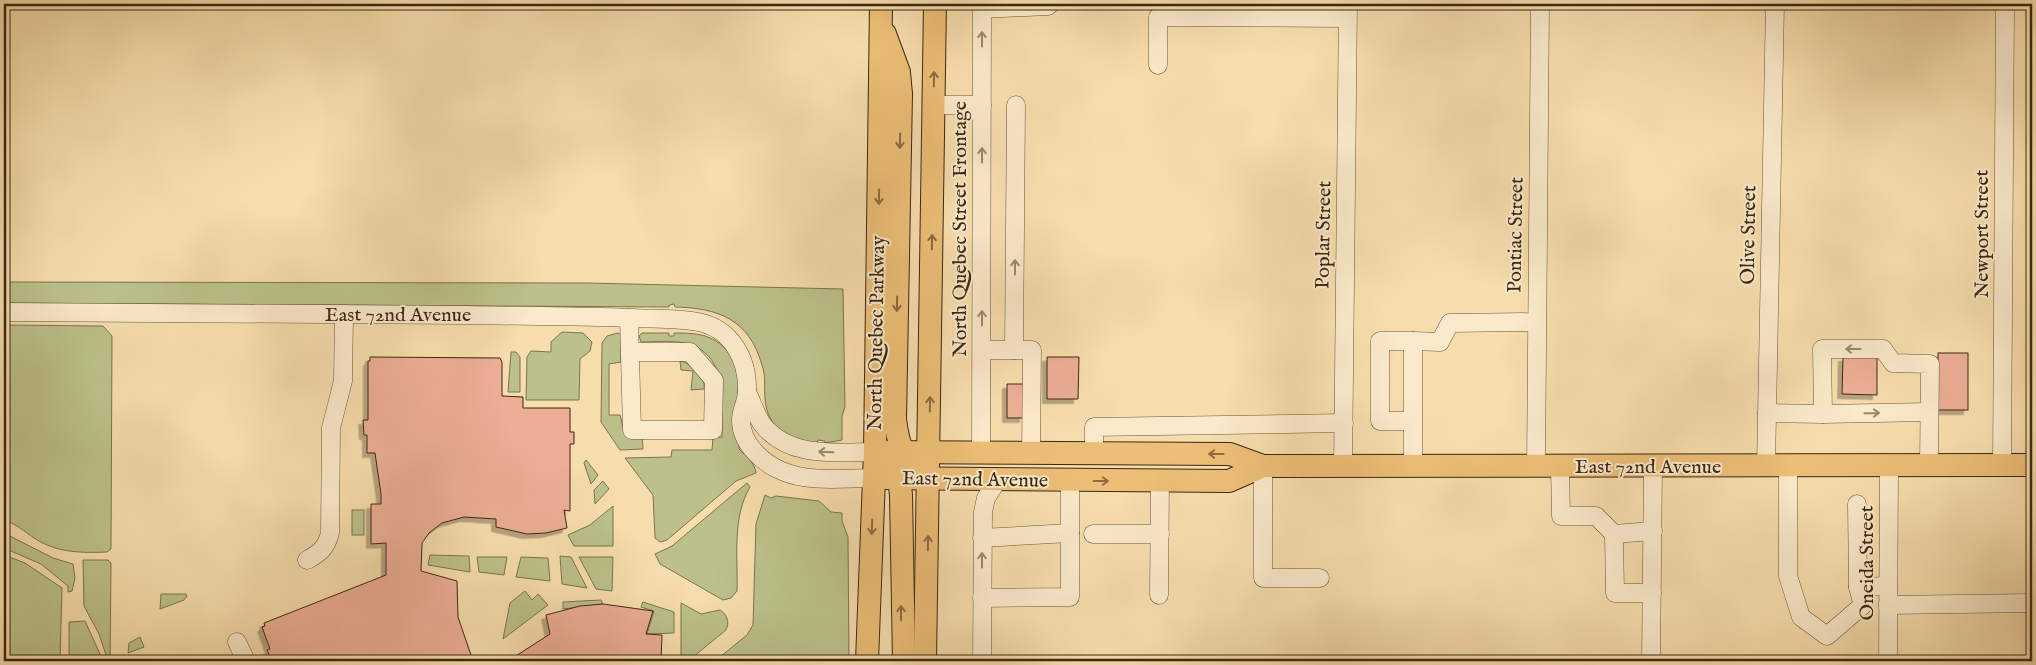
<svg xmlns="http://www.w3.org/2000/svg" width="2036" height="665" font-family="'IM FELL English',serif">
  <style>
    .green { fill: #bcc18b; stroke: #7b744f }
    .building { fill: #edae95; stroke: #3a2813; filter: url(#shadow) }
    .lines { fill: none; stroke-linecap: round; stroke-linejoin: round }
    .minor-casing { stroke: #69553a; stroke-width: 19 }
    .major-casing { stroke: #3a2813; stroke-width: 24 }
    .minor { stroke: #fae9ca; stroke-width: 18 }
    .major { stroke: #ecbe76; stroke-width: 22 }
    .oneway { stroke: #9a886e }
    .oneway2 { stroke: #8a6c40 }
    .labels { text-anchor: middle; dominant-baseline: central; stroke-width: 4; stroke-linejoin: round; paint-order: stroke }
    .street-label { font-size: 20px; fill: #3a2813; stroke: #fae9ca }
  </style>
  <defs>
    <filter id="shadow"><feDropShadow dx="-4.5" dy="4.5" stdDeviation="0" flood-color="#0004"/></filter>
  </defs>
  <rect width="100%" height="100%" fill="#f7ddad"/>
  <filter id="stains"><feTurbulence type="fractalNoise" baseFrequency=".004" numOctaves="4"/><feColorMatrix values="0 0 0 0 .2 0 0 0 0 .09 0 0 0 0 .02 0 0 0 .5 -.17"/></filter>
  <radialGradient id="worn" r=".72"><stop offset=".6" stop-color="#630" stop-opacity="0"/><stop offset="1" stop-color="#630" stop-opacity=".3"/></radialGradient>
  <!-- green -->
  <g class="green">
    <path d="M4 282 587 283 843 289 845 407 842 416V440L825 443V441L818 440 817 443C790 442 767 428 765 399 764 387 766 376 762 365 749 319 718 308 675 307L674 304 669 305V307L4 303Z"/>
    <path d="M4 325 103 326 112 336 111 549 107 552C81 553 57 553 34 538 24 531 16 524 4 520Z"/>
    <path d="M562 332 583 333 592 342 590 351 580 359 579 400H526L527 357 531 351 551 352V342Z"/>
    <path d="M618 333 621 335V362L609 364V415H620L624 431 642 437 643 449 620 450 601 422 602 343 607 336Z"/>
    <path d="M642 333H669V336H674V333C684 333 695 333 705 336 751 351 739 412 739 449 746 456 755 463 756 473L736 481 667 540 660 542 655 538 653 495 625 458 671 457 672 450H712L713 438 722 437C722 403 729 352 684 343 670 340 654 342 641 342L639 336Z"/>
    <path d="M511 352H516L520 357V392H508Z"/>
    <path d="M680 361C692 364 706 376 704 389L691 390 693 371 681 370Z"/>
    <path d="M586 460 598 475 591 484 584 463Z"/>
    <path d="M603 481 609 489 595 504 594 490Z"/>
    <path d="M747 483 750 487C732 517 738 557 737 591L731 598 723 600 660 564 655 554 672 546Z"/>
    <path d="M765 495 771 498 776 496 819 501 831 512 842 513V521L848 537 849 661H715L747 635 753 625 756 524Z"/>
    <path d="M613 506V546H574L568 535 590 525Z"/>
    <rect x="352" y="510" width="12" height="25"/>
    <path d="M4 533 53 558 73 564 75 578 72 591 68 592V586L41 564 4 548Z"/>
    <path d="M4 555 25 563 62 588 60 661H4V564L10 566 4 563Z"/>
    <path d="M430 555 469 556 470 572 428 565Z"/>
    <path d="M560 556 571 557 587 588 562 584Z"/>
    <path d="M477 557H507L504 575 479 572Z"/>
    <path d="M521 557 548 558 550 581 516 577Z"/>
    <path d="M579 557H613L612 591 596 589Z"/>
    <path d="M83 560H108L111 563 110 661H108L99 634 84 606Z"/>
    <path d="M525 591 532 600 538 594 548 605 503 639 510 603Z"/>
    <path d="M161 594H186L187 596 184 600 160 609Z"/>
    <path d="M601 600 603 604 563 609V602Z"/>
    <path d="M643 602 674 612V633L647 634 654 611 641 607Z"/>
    <path d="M681 603 701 614 720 610C727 614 730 623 726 630L688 661H677H681Z"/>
    <path d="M85 621 100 654 101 661H69V622Z"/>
    <path d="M140 637 144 647 128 653 129 643Z"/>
  </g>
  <!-- building -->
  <g class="building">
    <rect x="1938" y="353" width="30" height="57"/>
    <path d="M370 357 500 358 502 362V396L523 397V408H570V432H574V444H570V511L564 510 567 528 546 533 527 534 496 527V519L464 517 442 523 429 533 422 543 421 571 457 581 458 617 473 661H272L267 650 270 649 262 627 265 626 264 623 386 575V543L371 544V504H381V494L375 453H367V435H364L363 420H368V361H370Z"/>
    <path d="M1047 357H1079L1078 399H1047Z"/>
    <path d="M1843 357H1877V395L1842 394Z"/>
    <path d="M1007 384H1025L1024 418H1007Z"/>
    <path d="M603 604 653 611 646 634 662 635 661 661H508L550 634 546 615 580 606Z"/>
  </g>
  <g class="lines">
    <!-- minor casing -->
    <g class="minor-casing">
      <g id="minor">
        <path d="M982 9 1048 6 1050 4"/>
        <path d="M1158 65V17L1347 18"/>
        <path d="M934 105H982"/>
        <path d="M4 312C158 313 312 314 466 315 522 316 578 316 634 318 655 319 677 318 698 322 731 328 748 359 747 391 747 401 741 411 741 420 741 443 762 463 782 471 809 483 845 478 874 478"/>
        <path d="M629 318 632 430H713L714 380 690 352H630"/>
        <path d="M1413 341 1440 342 1450 323 1536 322"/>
        <path d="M982 350H1032L1031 454"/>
        <path d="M1014 350 1016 105"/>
        <path d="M747 392C752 402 756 415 762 424 789 459 837 452 875 452"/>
        <path d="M1767 413 1823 414 1822 349H1883L1893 363 1930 364 1929 465"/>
        <path d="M1823 414 1929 412"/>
        <path d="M1413 421V341H1380V421H1413V467"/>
        <path d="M981 454 982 4"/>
        <path d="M1094 454V427L1344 423"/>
        <path d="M2002 465 2005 4"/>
        <path d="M1263 466V578H1320"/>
        <path d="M1343 467 1348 4"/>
        <path d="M1536 467 1540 4"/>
        <path d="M1560 467 1561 516H1596L1614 534"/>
        <path d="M1766 467 1775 4"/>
        <path d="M1788 467V576L1801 617 1827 636 1863 605 1858 587"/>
        <path d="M1857 504 1858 587 1888 586"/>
        <path d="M1093 534H1160"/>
        <path d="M982 538 1070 533"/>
        <path d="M307 560C320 553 326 548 330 533L331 428 343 381 344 314"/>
        <path d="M1652 593H1615L1614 534 1653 531"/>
        <path d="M1159 595 1160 481"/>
        <path d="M982 598 1070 597V481"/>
        <path d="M1888 605 2032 603"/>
        <path d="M237 642 246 661"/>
        <path d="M982 661 983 512 986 498 997 481"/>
        <path d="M1651 661 1653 467"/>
        <path d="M1888 661 1889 465"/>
      </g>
    </g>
    <!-- major casing -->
    <g class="major-casing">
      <g id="major">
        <path d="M885 34 899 72 901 94 895 419C898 446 905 466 930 480"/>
        <path d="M875 452 1230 454 1263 466 2032 465"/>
        <path d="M893 467 899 479 901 495 904 661"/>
        <path d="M874 478 1229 481 1263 466"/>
        <path d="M867 661 875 452 881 4"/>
        <path d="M925 661 935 4"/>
      </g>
    </g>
    <!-- minor -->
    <use href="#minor" class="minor"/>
    <!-- major -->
    <use href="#major" class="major"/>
  </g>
  <!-- one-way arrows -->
  <defs><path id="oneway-shaft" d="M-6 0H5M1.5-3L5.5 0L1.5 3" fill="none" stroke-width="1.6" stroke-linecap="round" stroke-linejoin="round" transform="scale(1.25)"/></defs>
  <g class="oneway">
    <use href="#oneway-shaft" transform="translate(982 39) rotate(-90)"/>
    <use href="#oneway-shaft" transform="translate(982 155) rotate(-90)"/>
    <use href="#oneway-shaft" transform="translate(1015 267) rotate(-90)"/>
    <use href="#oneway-shaft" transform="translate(982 318) rotate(-90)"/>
    <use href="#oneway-shaft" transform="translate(1853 349) rotate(180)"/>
    <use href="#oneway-shaft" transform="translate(1872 413) rotate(-1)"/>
    <use href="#oneway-shaft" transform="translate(826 452) rotate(-178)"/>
    <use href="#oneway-shaft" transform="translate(982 560) rotate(-90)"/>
  </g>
  <g class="oneway2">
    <use href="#oneway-shaft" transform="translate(934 79) rotate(-89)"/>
    <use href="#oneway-shaft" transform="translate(900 141) rotate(91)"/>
    <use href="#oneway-shaft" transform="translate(879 197) rotate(91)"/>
    <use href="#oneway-shaft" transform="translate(932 242) rotate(-89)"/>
    <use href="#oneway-shaft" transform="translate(897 304) rotate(91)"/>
    <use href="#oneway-shaft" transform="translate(930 404) rotate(-89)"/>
    <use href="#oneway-shaft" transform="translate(1216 454) rotate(-180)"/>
    <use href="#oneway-shaft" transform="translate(1101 481)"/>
    <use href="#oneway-shaft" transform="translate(872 527) rotate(92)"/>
    <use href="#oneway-shaft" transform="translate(928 543) rotate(-89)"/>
    <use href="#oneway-shaft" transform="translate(901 613) rotate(-90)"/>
  </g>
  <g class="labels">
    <!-- street labels -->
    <g class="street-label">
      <text transform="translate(960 229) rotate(-90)">North Quebec Street Frontage</text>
      <text transform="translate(1982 234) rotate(-90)">Newport Street</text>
      <text transform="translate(1324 235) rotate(-89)">Poplar Street</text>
      <text transform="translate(1516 235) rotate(-89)">Pontiac Street</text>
      <text transform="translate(1749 235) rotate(-89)">Olive Street</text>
      <text x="398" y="315">East 72nd Avenue</text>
      <text transform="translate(877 333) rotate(-89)">North Quebec Parkway</text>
      <text x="1648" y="467">East 72nd Avenue</text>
      <text transform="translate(975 480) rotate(1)">East 72nd Avenue</text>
      <text transform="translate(1867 563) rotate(-90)">Oneida Street</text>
    </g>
  </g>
  <!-- margin -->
  <rect width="2036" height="665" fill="none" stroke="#f7ddad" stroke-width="20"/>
  <rect x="5" y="5" width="2026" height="655" fill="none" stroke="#3a2813" stroke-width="2.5"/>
  <rect x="10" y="10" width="2016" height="645" fill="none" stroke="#3a2813"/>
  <rect width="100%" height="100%" filter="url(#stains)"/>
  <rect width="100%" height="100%" fill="url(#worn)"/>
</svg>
